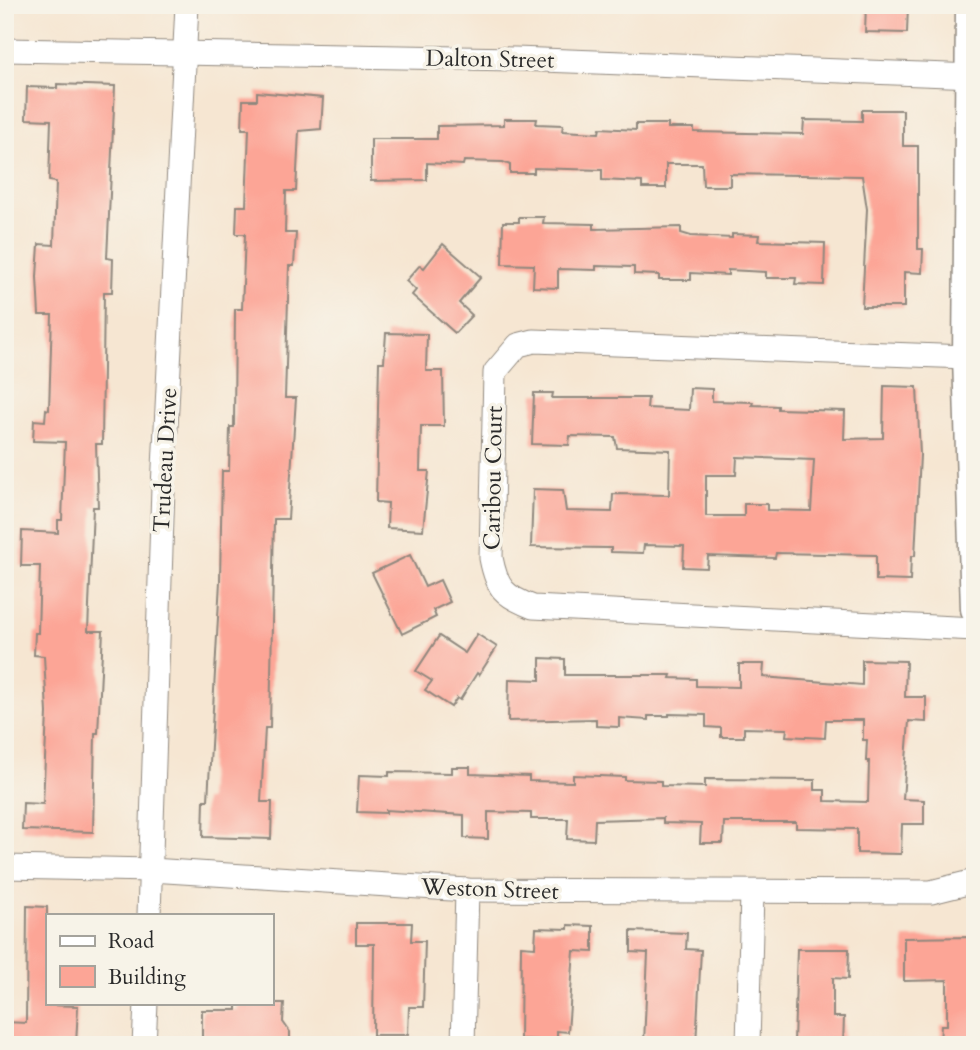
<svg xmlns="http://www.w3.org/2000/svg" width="980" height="1050" font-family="Cardo,serif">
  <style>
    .building { fill: #fca596; fill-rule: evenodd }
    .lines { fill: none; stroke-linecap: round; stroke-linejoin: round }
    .minor-casing { stroke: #90887e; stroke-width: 25 }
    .tertiary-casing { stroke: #90887e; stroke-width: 31 }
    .minor { stroke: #fff; stroke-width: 23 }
    .tertiary { stroke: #fff; stroke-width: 28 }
    .labels { text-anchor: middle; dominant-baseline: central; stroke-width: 7; stroke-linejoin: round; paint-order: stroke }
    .street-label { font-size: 23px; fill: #2b2b2b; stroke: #f7f3e8 }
  </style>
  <rect width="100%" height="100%" fill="#f7f3e8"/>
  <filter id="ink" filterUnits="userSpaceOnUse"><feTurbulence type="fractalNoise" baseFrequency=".0143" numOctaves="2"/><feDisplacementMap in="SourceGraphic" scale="14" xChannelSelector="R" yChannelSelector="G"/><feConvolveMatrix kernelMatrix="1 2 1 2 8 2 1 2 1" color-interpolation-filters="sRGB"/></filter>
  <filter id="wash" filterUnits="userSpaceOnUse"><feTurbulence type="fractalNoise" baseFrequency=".00686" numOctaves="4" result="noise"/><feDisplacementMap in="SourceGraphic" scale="28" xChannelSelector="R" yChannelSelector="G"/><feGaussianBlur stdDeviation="1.57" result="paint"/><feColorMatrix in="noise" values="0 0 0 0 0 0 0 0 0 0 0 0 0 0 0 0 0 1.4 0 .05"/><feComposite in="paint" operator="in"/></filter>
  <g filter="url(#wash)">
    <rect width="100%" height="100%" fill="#f6e6d2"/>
    <g id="blocks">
      <!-- building -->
      <g class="building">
        <path d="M866 5H908L907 33 865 32Z"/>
        <path d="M57 84 115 86 107 258 113 259 112 292H104L102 444H96L98 507H93L88 631H103L98 733H95L93 832 22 830 23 803 43 804 47 713 44 656 34 655 35 633H38L40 566H21L22 531 58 533V520H62L65 442 33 441 34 420 45 421 46 409 49 410 52 315H39L37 277 39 244 54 245 56 182 49 181 51 120 26 119 27 87 57 88Z"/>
        <path d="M257 92 323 98 321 129 299 131 296 191H286L285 233H296L294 266H289L285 398H296L288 519H274L270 728H265L261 802H272L271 839 203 837 204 800H208L220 581 222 471H229L230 427H234L235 309H242L245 234H236L237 206H246L249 129H242L243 100H257Z"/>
        <path d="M862 110H903V146H918V249H923L922 273 904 272V307H862L867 209 862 176 730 174V186H703L702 164H666V188H642V182L602 180V170L534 168V173H510V165L503 162 464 161 463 165 427 163V180L371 181V139H437V126L504 125V119H537L536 124 563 125 562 131 599 133 600 128 636 130V124H668V128H694V132L803 134 804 120 862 121Z"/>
        <path d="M519 217H544L543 223 594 224V229L681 227V233L691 236 732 238V234L759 235 758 241 825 243 824 285 795 284 796 278H766V272L728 270V275L691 273V280H659V275L634 274V267L596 266V270L558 269V288L533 287 534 265 502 264 503 222H519Z"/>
        <path d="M443 244 481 277 459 303 472 315 455 333 412 295 416 290 406 281 420 265 424 268Z"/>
        <path d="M386 333 427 334 426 371H443L444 426H421L420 471H429L423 530 387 528 388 503 376 502 379 362H384Z"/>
        <path d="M884 386 917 387 920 455 915 556H911L910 581 876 580V555L776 553 775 558 708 556 707 568 683 567 684 546 644 545 643 553 611 552V548L531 547 533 489 563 490 566 511 612 512 613 494 669 495 670 450 617 448 615 437 570 436 569 445 532 444 534 393H553L552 398H648L647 408 689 410 690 388 712 389V401L753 402 752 405 778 406V409L845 411 844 439 883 438ZM737 457 814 460 811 511 767 510V504H744V516H706V475H736Z"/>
        <path d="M410 555 425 587 440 580 450 602 433 610 436 617 402 634 372 573Z"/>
        <path d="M477 634 497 647 479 675 477 673 460 700 457 698 451 707 425 690 432 681 416 671 439 636 465 653Z"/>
        <path d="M540 658 565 659V675H671L670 678 696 679V686L739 687V664H764L763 677 862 685V660L906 661 905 697H926V722L909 721 903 799 924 800V824H902L901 854 857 853V829L796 828V822H724L723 843H700L701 824 663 823V818L595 820 594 840 567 839 568 819H531V813L488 812V839L464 838V815L386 810V813L357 812 359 775 389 776V772L452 773V767H470V774L529 776V781L573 782V775L625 777V780L661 781V786L705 787V779L815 780V790H825V801L868 802 869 761H866L867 740H863V720H826L825 738 786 736 787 729 744 728V737H721V728L706 727V715L669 714V716H648V720L619 718V727L596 726V719L508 721 509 679 540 680Z"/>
        <path d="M27 906 47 907V1005L78 1006 76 1045H5V1022L26 1023Z"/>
        <path d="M356 923H412L411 941H425L423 1007H409L408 1035H373L374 944H356Z"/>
        <path d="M568 925 593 926V952L574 951 568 1032 557 1031V1041L520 1039 521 946 535 947 536 928 568 929Z"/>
        <path d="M631 931 687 933 686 949 701 950 696 1045 644 1043 648 953 631 952Z"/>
        <path d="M975 937V1045H940L941 1025H947V980L904 981V938Z"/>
        <path d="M797 949H849L848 979 833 978V1017H844L843 1045 794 1043Z"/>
        <path d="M237 1003H284L283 1022 290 1032V1045H202V1010H237Z"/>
      </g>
    </g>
  </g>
  <g filter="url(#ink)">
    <use href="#blocks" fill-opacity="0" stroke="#90887e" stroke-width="2"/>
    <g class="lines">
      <!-- minor casing -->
      <g class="minor-casing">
        <g id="minor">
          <path d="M5 50 515 59 975 76"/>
          <path d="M967 357 534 341 518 345 495 372 491 558C497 589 504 596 533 607L975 629"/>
          <path d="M5 867 151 870 467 890 931 892 975 881"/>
          <path d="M149 915 163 488 187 5"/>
          <path d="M144 1045 146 1003"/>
          <path d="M463 1045 467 890"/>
          <path d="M748 1045 752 893"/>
        </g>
      </g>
      <!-- tertiary casing -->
      <g class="tertiary-casing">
        <path id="tertiary" d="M970 5 967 357 975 609"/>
      </g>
      <!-- minor -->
      <use href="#minor" class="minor"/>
      <!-- tertiary -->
      <use href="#tertiary" class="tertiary"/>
    </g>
  </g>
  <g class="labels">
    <!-- street labels -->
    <g class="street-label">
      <text transform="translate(490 59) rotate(1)">Dalton Street</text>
      <text transform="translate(165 460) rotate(-87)">Trudeau Drive</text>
      <text transform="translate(493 478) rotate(-89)">Caribou Court</text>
      <text transform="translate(490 889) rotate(2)">Weston Street</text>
    </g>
  </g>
  <!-- margin -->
  <rect width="980" height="1050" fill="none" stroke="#f7f3e8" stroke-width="28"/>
  <!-- legend -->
  <rect x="46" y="914" width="228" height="91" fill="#f7f3e8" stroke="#a5a39c" stroke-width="2"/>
  <rect x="60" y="936" width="35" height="10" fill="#ffffff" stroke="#a5a39c" stroke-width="2"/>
  <text x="108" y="948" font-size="21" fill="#2b2b2b">Road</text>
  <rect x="60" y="966" width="35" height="21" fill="#fca596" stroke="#a5a39c" stroke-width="2"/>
  <text x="108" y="984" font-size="21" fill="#2b2b2b">Building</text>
</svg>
